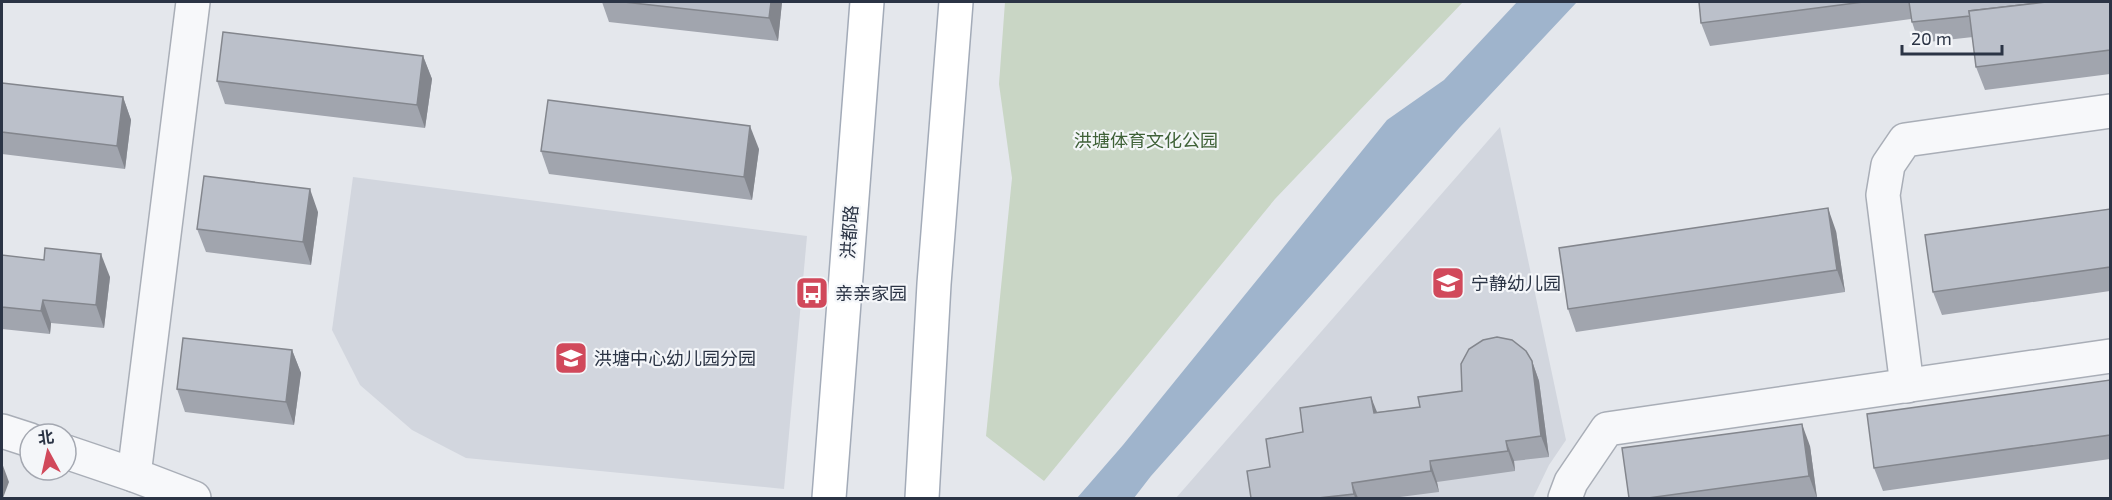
<svg xmlns="http://www.w3.org/2000/svg" width="2112" height="500" font-family="'Exo 2','Noto Sans SC',sans-serif">
  <style>
    .built { fill: #d2d6de }
    .green { fill: #c9d6c5 }
    .water { fill: #9fb4cc }
    .lines { fill: none; stroke-linecap: round; stroke-linejoin: round }
    .minor-casing { stroke: #a9aeb7; stroke-width: 36 }
    .major-casing { stroke: #a3abb8; stroke-width: 36 }
    .minor { stroke: #f7f8fa; stroke-width: 33 }
    .major { stroke: #fff; stroke-width: 33 }
    .wall { fill: #a1a5ae }
    .shaded-wall { fill: #83868d }
    .building { fill: #bbc0ca; stroke: #83868d; stroke-width: 1.5 }
    .labels { text-anchor: middle; dominant-baseline: central; stroke-width: 4.5; stroke-linejoin: round; paint-order: stroke }
    .park-label { font-size: 18px; fill: #3f6138; stroke: #f4f6f9 }
    .street-label { font-size: 18px; fill: #2b3445; stroke: #f4f6f9 }
    .poi-label { font-size: 18px; fill: #2b3445; stroke: #f4f6f9; text-anchor: start }
  </style>
  <rect width="100%" height="100%" fill="#e4e7ec"/>
  <!-- built -->
  <g class="built">
    <path d="M1500 127 1566 440 1549 465 1533 498H1176Z"/>
    <path d="M353 177 807 236 784 489 466 458 412 430 360 385 332 330Z"/>
  </g>
  <!-- green -->
  <path class="green" d="M1005 2H1463L1275 199 1044 481 986 436 1012 178 999 84Z"/>
  <!-- water -->
  <path class="water" d="M1517 2H1577L1460 127 1151 476 1134 498H1077L1123 445 1387 120 1444 80Z"/>
  <g class="lines">
    <!-- minor casing -->
    <g class="minor-casing">
      <g id="minor">
        <path d="M1907 386 1883 195 1888 165 1905 140 2110 111"/>
        <path d="M2 431 30 440"/>
        <path d="M66 452 134 475 194 498"/>
        <path d="M134 475 193 2"/>
        <path d="M1565 498 1571 482 1607 429 2110 356"/>
      </g>
    </g>
    <!-- major casing -->
    <g class="major-casing">
      <g id="major">
        <path d="M829 498 867 2"/>
        <path d="M922 498 934 284 956 2"/>
      </g>
    </g>
    <!-- minor -->
    <use href="#minor" class="minor"/>
    <!-- major -->
    <use href="#major" class="major"/>
  </g>
  <!-- wall -->
  <g class="wall">
    <path d="M602 2H782L778 41 609 22Z"/>
    <path d="M1699 2H2110V74L1985 90 1976 67 1973 37 1919 43 1911 19 1710 46 1701 23Z"/>
    <path d="M423 56 432 79 425 128 225 104 217 81Z"/>
    <path d="M2 83 123 97 131 120 125 169 2 154Z"/>
    <path d="M759 149 752 200 549 174 541 151Z"/>
    <path d="M2110 209V291L1942 315 1933 292Z"/>
    <path d="M318 212 311 265 206 252 197 229Z"/>
    <path d="M1836 231 1845 292 1576 332 1568 309Z"/>
    <path d="M2 255 110 277 104 328 51 323 50 334 2 329Z"/>
    <path d="M292 350 301 373 294 425 185 412 177 389Z"/>
    <path d="M1532 361 1539 381 1549 457 1514 461 1515 471 1437 482 1439 492 1392 498H1251L1270 467 1303 432 1377 412 1420 407 1462 391Z"/>
    <path d="M2110 380V459L1883 491 1874 468Z"/>
    <path d="M1810 446 1817 498H1629Z"/>
  </g>
  <!-- shaded-wall -->
  <g class="shaded-wall">
    <path d="M771 2H782L778 41 769 18Z"/>
    <path d="M423 56 432 79 425 128 417 105Z"/>
    <path d="M123 97 131 120 125 169 117 146Z"/>
    <path d="M750 126 759 149 752 200 744 177Z"/>
    <path d="M310 189 318 212 311 265 303 242Z"/>
    <path d="M1828 208 1836 231 1845 292 1837 270Z"/>
    <path d="M101 254 110 277 104 328 96 305Z"/>
    <path d="M43 300 51 323 50 334 41 311Z"/>
    <path d="M292 350 301 373 294 425 286 402Z"/>
    <path d="M1532 361 1539 381 1549 457 1541 436Z"/>
    <path d="M1371 397 1379 417 1374 413Z"/>
    <path d="M1802 424 1810 446 1817 498 1809 476Z"/>
    <path d="M1506 441 1514 461 1515 471 1508 451Z"/>
    <path d="M1430 461 1437 482 1439 492 1431 471Z"/>
    <path d="M2 463 9 482 3 498H2Z"/>
    <path d="M1352 483 1358 498H1355L1354 494Z"/>
  </g>
  <!-- building -->
  <g class="building">
    <path d="M624 2H771L769 18Z"/>
    <path d="M1699 2H1863L1701 23Z"/>
    <path d="M1909 2H2046L1969 11 1970 16 1912 22Z"/>
    <path d="M2046 2H2110V50L1976 67 1969 11Z"/>
    <path d="M223 32 423 56 417 105 217 81Z"/>
    <path d="M2 83 123 97 117 146 2 132Z"/>
    <path d="M548 100 750 126 744 177 541 151Z"/>
    <path d="M204 176 310 189 303 242 197 229Z"/>
    <path d="M1828 208 1837 270 1568 309 1559 248Z"/>
    <path d="M2110 209V267L1933 292 1925 235Z"/>
    <path d="M45 248 101 254 96 305 43 300 41 311 2 307V255L44 260Z"/>
    <path d="M1497 337 1512 340 1526 351 1532 361 1541 436 1506 441 1508 451 1430 461 1431 471 1352 483 1354 494 1318 498H1251L1247 471 1270 467 1266 439 1303 432 1300 408 1371 397 1374 413 1420 407 1418 397 1462 391 1461 364 1469 349 1483 340Z"/>
    <path d="M183 338 292 350 286 402 177 389Z"/>
    <path d="M2110 380V435L1874 468 1867 414Z"/>
    <path d="M1802 424 1809 476 1648 498H1629L1622 448Z"/>
  </g>
  <!-- icons -->
  <defs>
    <g id="school-square" transform="scale(1.725)"><rect x="-9" y="-9" width="18" height="18" rx="4" fill="#d1495b" stroke="#f4f6f9"/><path d="M0-5L7-2L0 1L-7-2ZM-4 1L0 2.5L4 1V4Q0 6-4 4Z" fill="#fff"/></g>
    <g id="bus-square" transform="scale(1.725)"><rect x="-9" y="-9" width="18" height="18" rx="4" fill="#d1495b" stroke="#f4f6f9"/><path d="M-5-6H5V4H4V6H2V4H-2V6H-4V4H-5ZM-3.5-4V0h7V-4ZM-3.5 1.2v1.5H-2V1.2ZM2 1.2v1.5H3.5V1.2Z" fill="#fff"/></g>
  </defs>
  <g fill-rule="evenodd">
    <use href="#school-square" x="1448" y="283"/>
    <use href="#bus-square" x="812" y="293"/>
    <use href="#school-square" x="571" y="358"/>
  </g>
  <g class="labels">
    <!-- park labels -->
    <g class="park-label">
      <text x="1146" y="140">洪塘体育文化公园</text>
    </g>
    <!-- street labels -->
    <g class="street-label">
      <text transform="translate(849 232) rotate(-86)">洪都路</text>
    </g>
    <!-- poi labels -->
    <g class="poi-label">
      <text x="1471" y="283">宁静幼儿园</text>
      <text x="835" y="293">亲亲家园</text>
      <text x="594" y="358">洪塘中心幼儿园分园</text>
    </g>
  </g>
  <!-- border -->
  <rect width="2112" height="500" fill="none" stroke="#2b3445" stroke-width="6"/>
  <!-- north arrow -->
  <g transform="translate(48 452) rotate(352)"><circle r="28" fill="#f4f6f9" stroke="#a4a8b1" stroke-width="1.5"/>
  <path d="M0-4.5L10 22L0 15L-10 22Z" fill="#d1495b"/>
  <text y="-9" font-size="16" font-weight="bold" text-anchor="middle" fill="#2b3445">北</text>
  </g>
  <!-- scale -->
  <path d="M1902 45v9h100v-9" fill="none" stroke="#2b3445" stroke-width="3"/>
  <text x="1911" y="45" font-size="18" fill="#2b3445" stroke="#f4f6f9" stroke-width="4.5" paint-order="stroke">20 m</text>
</svg>
